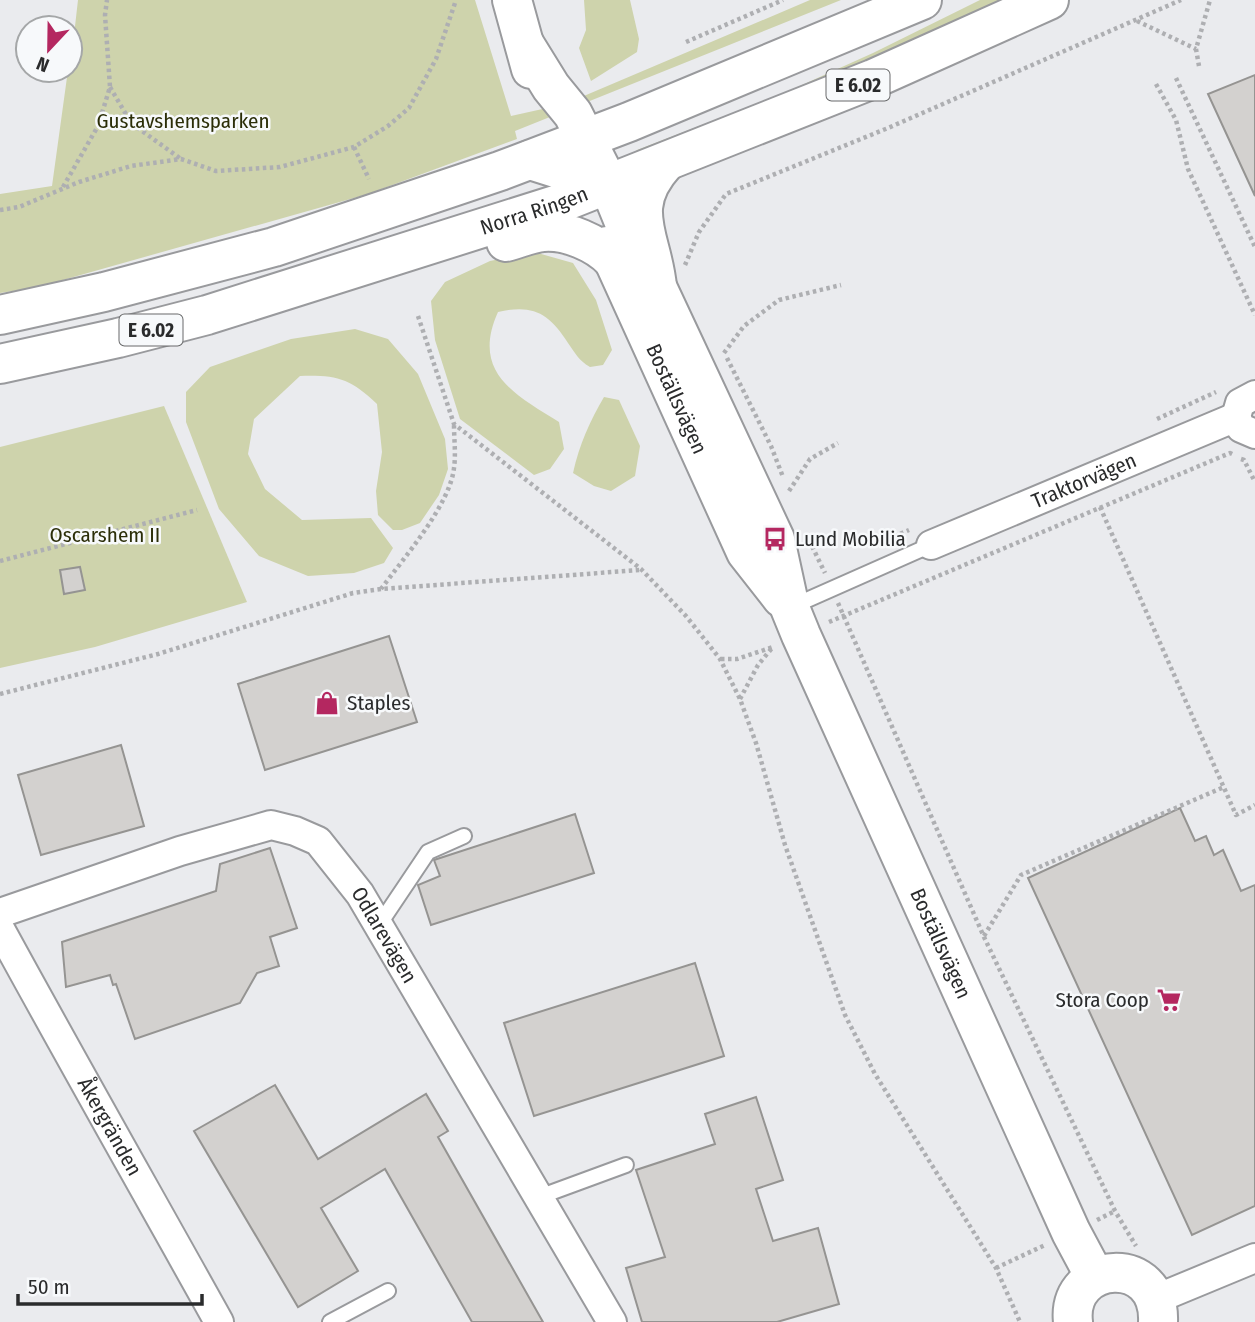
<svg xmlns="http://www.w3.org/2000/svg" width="1255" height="1322" font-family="'Fira Sans Condensed',sans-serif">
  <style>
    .green { fill: #ced3ac }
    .building { fill: #d3d1cf; stroke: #959492; stroke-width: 2 }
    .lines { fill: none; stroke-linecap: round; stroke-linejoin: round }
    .lane-casing { stroke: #999a9d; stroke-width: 18 }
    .street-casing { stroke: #999a9d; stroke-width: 32 }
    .secondary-casing { stroke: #999a9d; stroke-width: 42 }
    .primary-casing { stroke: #999a9d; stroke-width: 42 }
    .path { stroke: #aeafb2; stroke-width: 4.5; stroke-dasharray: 3.5 3.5; stroke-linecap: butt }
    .lane { stroke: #fff; stroke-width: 14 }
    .street { stroke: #fff; stroke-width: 28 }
    .secondary { stroke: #fff; stroke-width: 38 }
    .primary { stroke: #fff; stroke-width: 38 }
    .labels { text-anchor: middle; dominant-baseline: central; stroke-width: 5; stroke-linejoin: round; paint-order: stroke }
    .shield { fill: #f7f9fb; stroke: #68696a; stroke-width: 2 }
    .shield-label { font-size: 19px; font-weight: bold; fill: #2a2b2c }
    .park-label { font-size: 21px; fill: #2b2e08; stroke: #f7f9fb }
    .street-label { font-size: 21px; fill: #2a2b2c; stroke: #f7f9fb }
    .poi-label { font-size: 21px; fill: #2a2b2c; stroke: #f7f9fb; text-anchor: start }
  </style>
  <rect width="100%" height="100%" fill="#eaebee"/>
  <!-- green -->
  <g class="green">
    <path d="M78 0H475L511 116 565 104 810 0H841L515 131 517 139 368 194 38 287 0 293V194L52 186 68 70H70Z"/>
    <path d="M584 0H630L639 39 637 52 591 81 579 48 586 30Z"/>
    <path d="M980 0H1014L880 59 633 155 637 150 782 94 873 53Z"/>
    <path d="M534 252 573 263 596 300 612 350 603 365 590 367C578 360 576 354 568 343 549 313 533 304 498 312 471 372 514 394 559 422L564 449 550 469 534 475 460 419 435 340 431 301 445 282 490 261Z"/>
    <path d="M355 329 388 339 418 374 445 439 448 469 439 495 420 523 402 530H393L378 515 376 491 382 452 377 404C350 378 336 375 300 376L254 419 248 454 265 489 302 520 371 518 393 548 384 563 354 573 308 576 259 556 219 509 186 422V392L210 367 291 339Z"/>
    <path d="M604 397 619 400 640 446 635 476 611 491 594 486 573 473C579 445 590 421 604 397Z"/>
    <path d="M164 406 247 602 95 647 0 668V447Z"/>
  </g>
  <!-- building -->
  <g class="building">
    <path d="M1255 75V196L1208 94Z"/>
    <path d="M80 567 85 590 64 594 60 570Z"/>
    <path d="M389 636 417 722 265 770 238 684Z"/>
    <path d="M121 745 144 826 41 855 18 775Z"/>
    <path d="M1180 808 1195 841 1206 836 1214 855 1223 850 1241 891 1255 885V1206L1192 1235 1028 878Z"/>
    <path d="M575 814 594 873 431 925 418 885 440 876 434 860Z"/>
    <path d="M270 848 297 928 270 937 279 966 257 973 240 1003 135 1039 116 984 113 985 110 975 66 987 62 942 216 891 220 864Z"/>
    <path d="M695 963 724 1056 534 1116 504 1023Z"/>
    <path d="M275 1085 318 1159 426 1094 448 1131 438 1137 543 1322H472L385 1169 321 1208 358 1271 298 1307 194 1131Z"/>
    <path d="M756 1097 783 1180 756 1189 773 1241 818 1228 839 1304 777 1322H642L626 1268 665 1257 636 1170 715 1144 705 1114Z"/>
  </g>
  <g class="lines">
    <!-- lane casing -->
    <g class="lane-casing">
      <g id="lane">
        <path d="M791 607 931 545"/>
        <path d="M379 925 428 852 464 836"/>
        <path d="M539 1197 626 1165"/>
        <path d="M330 1322 388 1291"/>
      </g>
    </g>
    <!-- street casing -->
    <g class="street-casing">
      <g id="street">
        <path d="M1255 395 1240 403 1236 417 1241 428 1255 434"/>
        <path id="s1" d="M931 545 1236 417"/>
        <path id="s2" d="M0 913 180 851 271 825 295 831 318 841 360 894 612 1322"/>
        <path id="s3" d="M0 929C72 1061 146 1191 219 1322"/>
        <path d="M1156 1299 1255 1258"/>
      </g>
    </g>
    <!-- secondary casing -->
    <g class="secondary-casing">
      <g id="secondary">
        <path d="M512 0 531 69"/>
        <path id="s4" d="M525 45 551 87 573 114 609 185 644 271 657 287 775 539 790 608 801 635 1071 1232 1095 1277"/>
        <path d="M530 160 609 185"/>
        <path id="s5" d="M607 246 746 552 782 598"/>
        <path d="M1073 1322C1066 1260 1161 1253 1158 1322"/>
      </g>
    </g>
    <!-- primary casing -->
    <g class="primary-casing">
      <g id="primary">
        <path d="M506 242C518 239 531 233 543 232 567 230 597 243 613 260"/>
        <path d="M657 287C653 238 623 209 665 163"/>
        <path d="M0 315 104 292 274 247 500 171 629 122 922 0"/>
        <path id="s6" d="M0 364 118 338 207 315 558 204 873 79 1049 0"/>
      </g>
    </g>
    <!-- path -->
    <g class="path">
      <path d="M1137 21 1196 49"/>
      <path d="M686 42 783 0"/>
      <path d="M1199 66 1196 49 1210 0"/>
      <path d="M1176 78 1255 247"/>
      <path d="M1156 84 1176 120 1188 169 1255 315"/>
      <path d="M110 87 131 123 181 159"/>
      <path d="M354 147 369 179"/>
      <path d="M63 187 98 126 110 87 105 15 107 0"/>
      <path d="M0 210 19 207 79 182 131 166 181 159 216 171 280 167 354 147 388 126 409 108 436 59 456 0"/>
      <path d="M685 265 699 232 726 194 888 128 1181 0"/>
      <path d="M418 316 454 424 641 569 686 616 720 659 740 699 756 743 785 845 845 1015 875 1074 996 1268 1020 1322"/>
      <path d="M724 353 744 326 779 300 841 285"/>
      <path d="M727 358 771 446 783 477"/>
      <path d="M1157 419 1216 392"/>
      <path d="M1241 459 1244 460 1255 482"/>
      <path d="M789 491 810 459 838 443"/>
      <path d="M1100 507 1236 815 1255 805"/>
      <path d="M809 540 825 573"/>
      <path d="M881 542 909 530"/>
      <path d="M0 561 197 510"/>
      <path d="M381 589C403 559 450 505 454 468 456 454 454 439 454 425"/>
      <path d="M838 603 984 937 1115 1211 1136 1246"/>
      <path d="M829 622 1230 453 1234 455"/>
      <path d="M721 659H737L773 647"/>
      <path d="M0 694 158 654 353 593 381 589 640 570"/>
      <path d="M740 699 758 665 772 648"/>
      <path d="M984 936 1021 875 1224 787"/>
      <path d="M1097 1220 1115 1211"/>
      <path d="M996 1268 1045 1245"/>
    </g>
    <!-- lane -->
    <use href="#lane" class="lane"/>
    <!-- street -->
    <use href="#street" class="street"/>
    <!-- secondary -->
    <use href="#secondary" class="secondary"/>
    <!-- primary -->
    <use href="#primary" class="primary"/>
  </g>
  <!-- icons -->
  <defs>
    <g id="bus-bare" transform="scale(1.89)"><path d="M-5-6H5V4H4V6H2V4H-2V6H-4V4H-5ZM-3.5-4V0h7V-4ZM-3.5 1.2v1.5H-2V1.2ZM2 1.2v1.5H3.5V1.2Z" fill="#b42760" stroke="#f7f9fb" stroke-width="2.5" paint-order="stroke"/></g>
    <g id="shop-bare" transform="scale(1.89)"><path d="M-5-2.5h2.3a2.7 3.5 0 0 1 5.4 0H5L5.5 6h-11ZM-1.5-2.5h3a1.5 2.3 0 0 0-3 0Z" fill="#b42760" stroke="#f7f9fb" stroke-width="2.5" paint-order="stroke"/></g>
    <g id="supermarket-bare" transform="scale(1.89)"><path d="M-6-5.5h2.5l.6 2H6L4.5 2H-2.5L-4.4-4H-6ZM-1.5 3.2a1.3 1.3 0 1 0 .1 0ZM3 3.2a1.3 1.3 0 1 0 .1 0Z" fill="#b42760" stroke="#f7f9fb" stroke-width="2.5" paint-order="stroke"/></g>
  </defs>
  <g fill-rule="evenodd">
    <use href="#bus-bare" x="775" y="539"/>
    <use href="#shop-bare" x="327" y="703"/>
    <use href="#supermarket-bare" x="1169" y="1000"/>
  </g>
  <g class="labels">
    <!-- shield labels -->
    <g class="shield">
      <rect x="826.5" y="69.5" width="63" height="31" rx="5"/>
      <rect x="119.5" y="314.5" width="63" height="31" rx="5"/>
    </g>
    <g class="shield-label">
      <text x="858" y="85">E 6.02</text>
      <text x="151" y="330">E 6.02</text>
    </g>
    <!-- park labels -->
    <g class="park-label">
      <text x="183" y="121">Gustavshemsparken</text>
      <text x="105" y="535">Oscarshem II</text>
    </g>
    <!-- street labels -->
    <g class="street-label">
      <text stroke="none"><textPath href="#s6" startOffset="556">Norra Ringen</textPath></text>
      <text stroke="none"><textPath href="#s5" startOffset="168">Boställsvägen</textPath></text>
      <text stroke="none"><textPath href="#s1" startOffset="166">Traktorvägen</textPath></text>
      <text stroke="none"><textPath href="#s2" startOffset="450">Odlarevägen</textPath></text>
      <text stroke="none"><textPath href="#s4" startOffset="994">Boställsvägen</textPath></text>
      <text stroke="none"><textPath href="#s3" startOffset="226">Åkergränden</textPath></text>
    </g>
    <!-- poi labels -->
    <g class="poi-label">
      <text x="795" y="539">Lund Mobilia</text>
      <text x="347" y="703">Staples</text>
      <text x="1149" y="1000" text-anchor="end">Stora Coop</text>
    </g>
  </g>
  <!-- north arrow -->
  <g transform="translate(49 49) rotate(202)"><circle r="33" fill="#f7f9fb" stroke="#a5a7a8" stroke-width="2"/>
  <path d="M0-5L12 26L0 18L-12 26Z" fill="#b42760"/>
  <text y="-10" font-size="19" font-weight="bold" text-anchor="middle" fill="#2a2b2c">N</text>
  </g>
  <!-- scale -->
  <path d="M18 1294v10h184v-10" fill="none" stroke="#2a2b2c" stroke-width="3.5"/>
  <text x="28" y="1294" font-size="21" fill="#2a2b2c" stroke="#f7f9fb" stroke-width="5" paint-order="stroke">50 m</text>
</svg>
